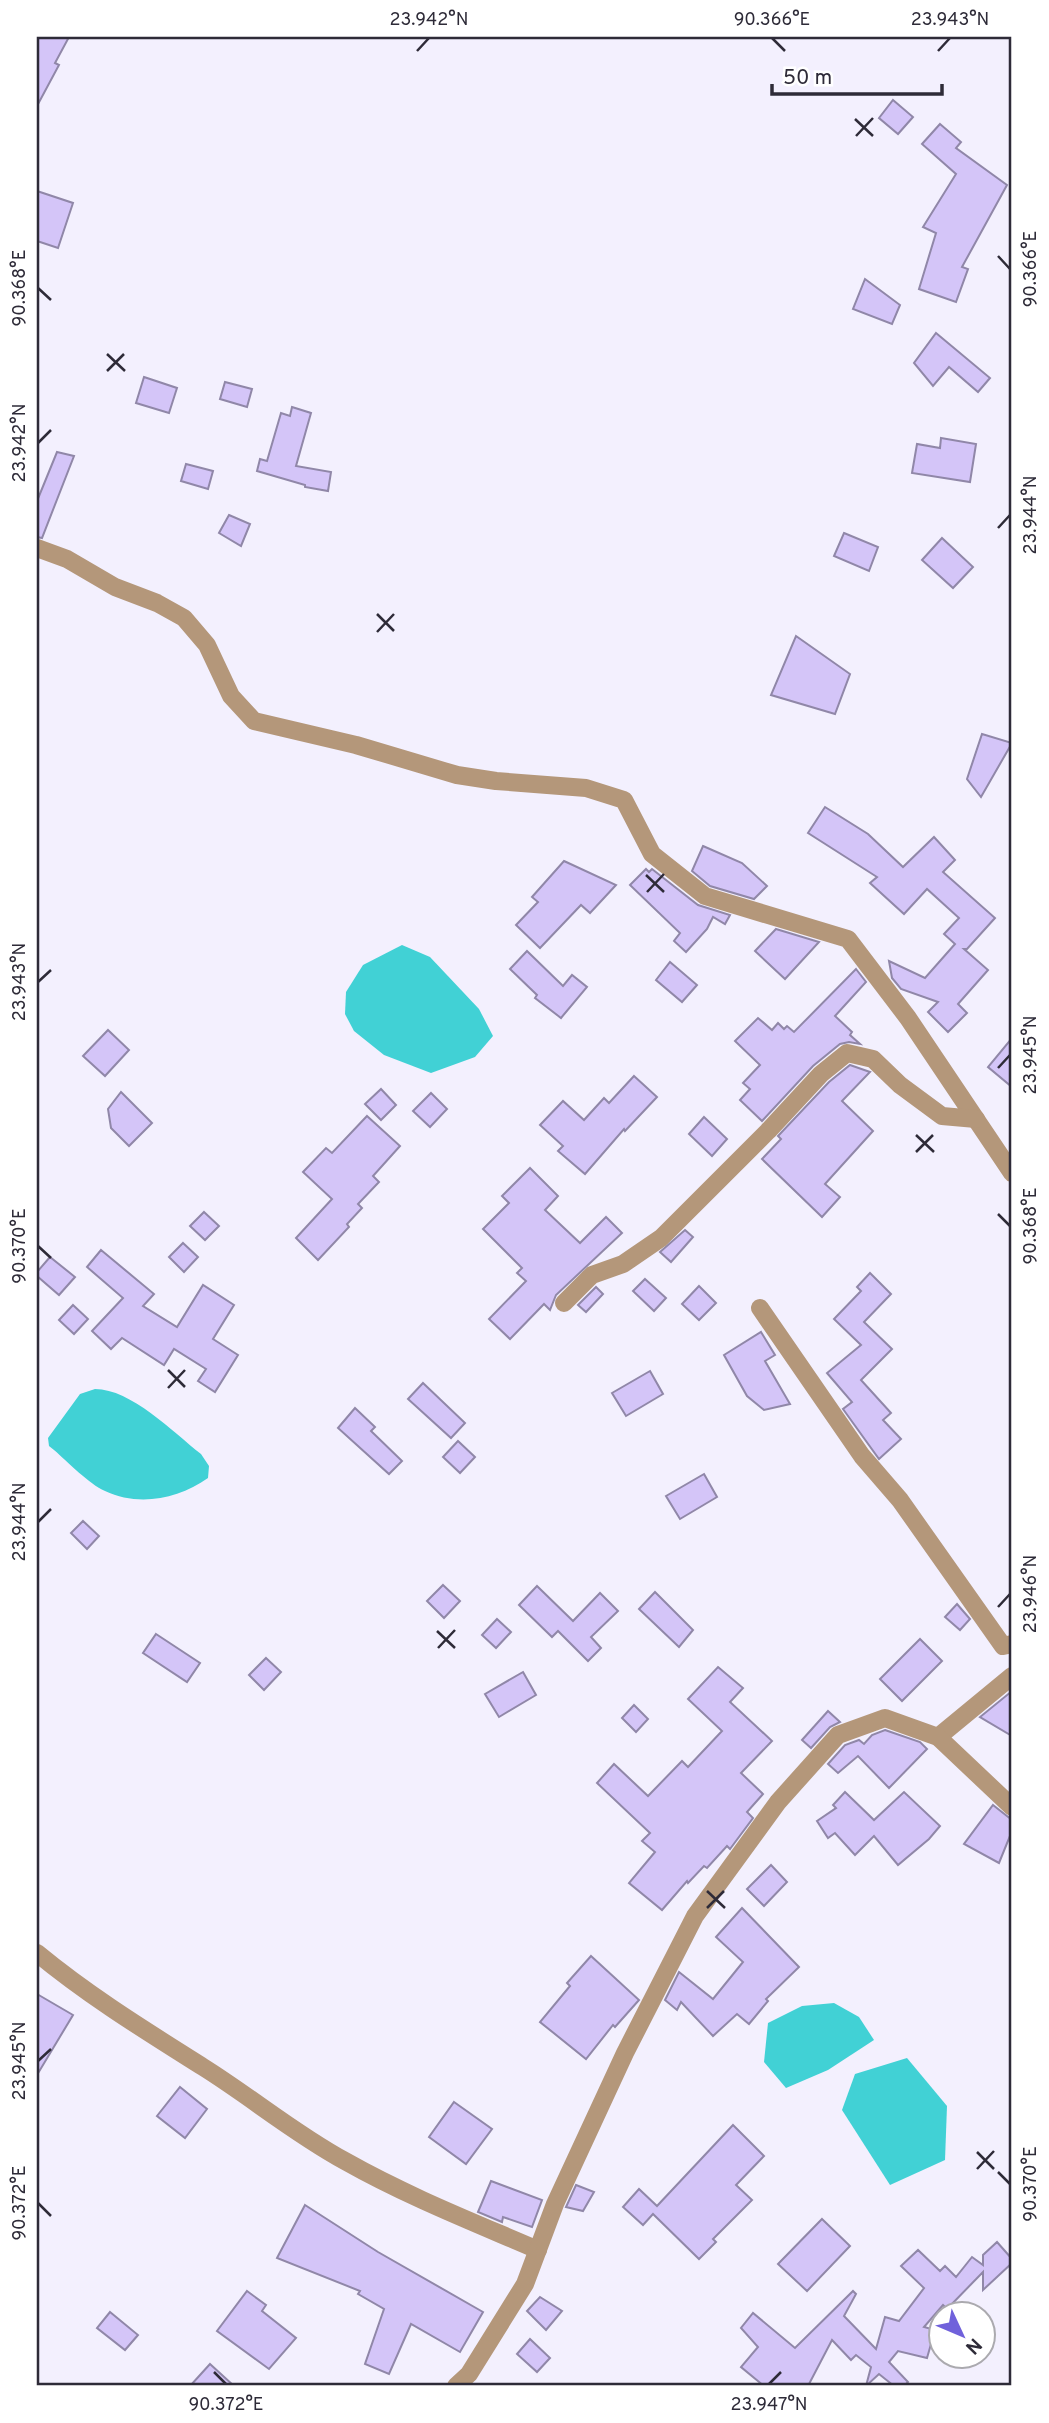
<svg xmlns="http://www.w3.org/2000/svg" width="1049" height="2423" font-family="Overpass,sans-serif">
  <style>
    .water { fill: #41d1d5 }
    .building { fill: #d4c5f8; stroke: #9087a8; stroke-width: 2 }
    .lines { fill: none; stroke-linecap: round; stroke-linejoin: round }
    .street { stroke: #b4977a; stroke-width: 18 }
    .ticks { fill: none; stroke: #2e2b38; stroke-width: 2.5 }
    .neatline { fill: none; stroke: #2e2b38; stroke-width: 2.5 }
    .ticks-label { font-size: 18px; text-anchor: middle; fill: #2e2b38 }
  </style>
  <rect width="100%" height="100%" fill="#f3f0fe"/>
  <!-- water -->
  <g class="water">
    <path d="M402 945 430 957 479 1009 493 1036 475 1057 431 1073 384 1055 354 1031 345 1014 346 992 363 965Z"/>
    <path d="M95 1389C131 1389 173 1432 201 1454L209 1466 208 1478C178 1499 139 1507 105 1491 89 1484 68 1462 54 1450L49 1446 48 1438 80 1394Z"/>
    <path d="M834 2003 859 2017 874 2040 828 2070 786 2088 764 2062 768 2023 802 2006Z"/>
    <path d="M907 2058 947 2106 945 2160 890 2185 842 2110 855 2074Z"/>
  </g>
  <!-- building -->
  <g class="building">
    <path d="M37 37H69L55 63 59 65 37 106Z"/>
    <path d="M893 100 913 117 898 134 879 118Z"/>
    <path d="M940 124 961 142 956 148 1007 185 962 267 968 269 956 302 919 289 936 233 923 227 956 174 922 144Z"/>
    <path d="M37 191 73 203 58 248 37 241Z"/>
    <path d="M865 279 900 305 892 324 853 309Z"/>
    <path d="M936 333 990 378 978 392 949 367 933 386 914 363Z"/>
    <path d="M144 377 177 388 169 413 136 403Z"/>
    <path d="M225 382 252 389 247 407 220 399Z"/>
    <path d="M292 407 311 413 296 466 331 472 328 491 305 487V485L257 471 260 459 267 461 281 413 290 416Z"/>
    <path d="M941 438 976 444 970 482 912 473 917 444 940 448Z"/>
    <path d="M57 452 74 456 42 538 37 537V501Z"/>
    <path d="M186 464 213 471 208 489 181 481Z"/>
    <path d="M229 515 250 524 241 546 219 533Z"/>
    <path d="M844 533 878 547 869 571 834 556Z"/>
    <path d="M942 538 973 567 953 588 922 560Z"/>
    <path d="M796 636 850 674 835 714 771 695Z"/>
    <path d="M982 734 1012 743 981 797 967 779Z"/>
    <path d="M825 807 868 834 903 867 934 837 955 860 943 872 995 918 967 949H964L988 970 958 1004 967 1013 948 1032 928 1012 938 1002 901 989 892 978 889 961 925 978 955 944 944 934 959 918 927 889 904 914 870 883 877 877 808 833Z"/>
    <path d="M703 846 742 863 767 886 754 899 710 886 692 871Z"/>
    <path d="M564 861 616 885 590 913 581 905 540 948 516 925 538 902 532 897Z"/>
    <path d="M646 869 649 872 652 869 698 905 730 915 725 924 713 917 707 929 686 952 674 941 680 933 630 885Z"/>
    <path d="M776 929 819 942 785 979 755 951Z"/>
    <path d="M527 951 563 986 572 975 587 987 561 1018 535 998 537 995 510 969Z"/>
    <path d="M670 962 697 985 682 1002 656 980Z"/>
    <path d="M856 969 866 982 835 1016 852 1032 850 1035 860 1044 849 1042 840 1044 813 1066 762 1121 740 1100 750 1089 743 1083 760 1065 735 1041 758 1018 772 1030 778 1023 784 1029 787 1026 794 1032Z"/>
    <path d="M108 1030 129 1050 105 1076 83 1056Z"/>
    <path d="M1012 1038V1087L988 1067Z"/>
    <path d="M850 1065 870 1072 842 1101 873 1131 825 1184 840 1197 822 1217 762 1159 781 1139 778 1136 829 1082Z"/>
    <path d="M634 1076 657 1097 625 1131 624 1129 585 1174 558 1151 563 1146 540 1125 563 1101 584 1120 604 1098 609 1103Z"/>
    <path d="M381 1089 396 1105 381 1120 365 1104Z"/>
    <path d="M121 1092 152 1123 129 1146 111 1128 108 1109Z"/>
    <path d="M431 1093 447 1109 430 1127 413 1111Z"/>
    <path d="M367 1116 400 1146 373 1176 379 1182 358 1204 362 1208 347 1224 349 1227 318 1260 296 1238 332 1199 303 1172 326 1148 332 1153Z"/>
    <path d="M704 1117 727 1139 712 1156 689 1134Z"/>
    <path d="M530 1168 558 1196 545 1210 580 1243 606 1217 622 1233 556 1295 550 1310 544 1304 510 1339 489 1319 526 1281 517 1273 522 1268 483 1229 509 1203 502 1196Z"/>
    <path d="M204 1212 219 1226 205 1240 190 1226Z"/>
    <path d="M685 1230 693 1237 671 1262 660 1252Z"/>
    <path d="M183 1243 198 1257 184 1272 169 1257Z"/>
    <path d="M101 1250 154 1294 143 1306 177 1327 203 1285 234 1305 213 1339 238 1355 215 1392 198 1381 206 1369 174 1349 164 1365 122 1338 111 1349 92 1331 123 1298 87 1267Z"/>
    <path d="M50 1257 75 1277 59 1295 37 1276V1272Z"/>
    <path d="M870 1273 891 1294 864 1322 892 1349 861 1380 891 1413 883 1420 901 1439 879 1459 843 1409 852 1402 827 1373 861 1345 834 1319 861 1291 857 1287Z"/>
    <path d="M645 1279 666 1298 654 1311 633 1291Z"/>
    <path d="M699 1286 716 1303 699 1320 682 1304Z"/>
    <path d="M596 1287 603 1294 586 1312 578 1305Z"/>
    <path d="M73 1305 88 1319 74 1334 59 1320Z"/>
    <path d="M761 1332 775 1355 765 1361 790 1404 764 1410 747 1396 724 1355Z"/>
    <path d="M650 1371 663 1394 626 1416 612 1393Z"/>
    <path d="M423 1383 465 1423 451 1438 408 1399Z"/>
    <path d="M355 1408 375 1427 371 1431 402 1461 389 1474 338 1428Z"/>
    <path d="M458 1441 475 1457 460 1473 443 1457Z"/>
    <path d="M704 1474 717 1497 680 1519 666 1496Z"/>
    <path d="M83 1521 99 1536 87 1549 71 1533Z"/>
    <path d="M443 1585 460 1601 444 1618 427 1601Z"/>
    <path d="M537 1586 573 1621 600 1593 618 1611 591 1637 601 1648 588 1661 558 1631 552 1637 519 1605Z"/>
    <path d="M655 1592 693 1630 679 1647 639 1609Z"/>
    <path d="M957 1604 970 1619 960 1630 945 1617Z"/>
    <path d="M497 1619 511 1632 496 1648 482 1635Z"/>
    <path d="M156 1634 200 1663 187 1682 143 1653Z"/>
    <path d="M920 1639 942 1661 902 1701 880 1679Z"/>
    <path d="M266 1658 281 1672 264 1690 249 1675Z"/>
    <path d="M718 1667 743 1688 730 1702 772 1741 741 1773 763 1794 747 1812 753 1818 730 1849 727 1846 707 1868 704 1866 688 1883 687 1881 662 1910 629 1883 655 1852 642 1841 650 1833 597 1783 614 1764 648 1796 682 1761 688 1767 722 1731 688 1699Z"/>
    <path d="M523 1672 536 1695 499 1717 485 1694Z"/>
    <path d="M1012 1691V1736L980 1717Z"/>
    <path d="M634 1705 648 1719 636 1732 622 1718Z"/>
    <path d="M828 1711 840 1722 830 1727 811 1748 802 1740Z"/>
    <path d="M885 1730 920 1742 927 1749 889 1788 858 1756 838 1773 828 1764 845 1745 859 1740 864 1744 872 1735Z"/>
    <path d="M845 1792 874 1820 904 1792 940 1826 929 1839 898 1865 874 1836 855 1855 835 1833 828 1838 817 1821 836 1808 833 1805Z"/>
    <path d="M993 1805 1012 1820V1831L999 1863 964 1844Z"/>
    <path d="M771 1865 787 1882 764 1906 747 1889Z"/>
    <path d="M742 1908 799 1967 766 1999 768 2001 749 2024 737 2014 713 2036 681 2002 677 2010 665 2000 679 1972 713 1999 743 1962 716 1937Z"/>
    <path d="M591 1956 639 2000 615 2027 613 2025 586 2059 540 2022 570 1986 567 1983Z"/>
    <path d="M37 1994 73 2015 37 2075Z"/>
    <path d="M180 2087 207 2109 185 2138 157 2116Z"/>
    <path d="M454 2102 492 2129 466 2164 429 2137Z"/>
    <path d="M733 2125 764 2156 736 2185 752 2200 713 2239 716 2242 699 2259 653 2214 643 2225 623 2207 639 2189 657 2206Z"/>
    <path d="M491 2181 542 2200 532 2227 503 2217 502 2222 478 2212Z"/>
    <path d="M576 2185 594 2192 583 2211 566 2207Z"/>
    <path d="M305 2205 378 2252 483 2312 460 2352 411 2324 389 2374 365 2364 384 2309 358 2294 360 2291 277 2258Z"/>
    <path d="M822 2219 850 2246 807 2291 778 2264Z"/>
    <path d="M997 2242 1012 2259V2263L983 2290V2272L947 2309 943 2305 924 2327 935 2330 927 2358 898 2351 889 2362 908 2382 904 2386H894L879 2374 866 2386 871 2367 856 2355 851 2360 832 2340 808 2386H764L741 2367 758 2347 741 2328 753 2313 795 2348 853 2291 856 2294 844 2316 876 2349 885 2317 899 2321 924 2288 901 2266 918 2250 940 2271 945 2266 956 2277 972 2257 983 2265V2255Z"/>
    <path d="M247 2291 266 2305 262 2311 296 2338 269 2369 217 2331Z"/>
    <path d="M540 2297 562 2311 546 2330 527 2311Z"/>
    <path d="M110 2312 138 2335 125 2350 97 2328Z"/>
    <path d="M530 2339 550 2358 537 2372 517 2354Z"/>
    <path d="M210 2364 234 2386H190Z"/>
  </g>
  <g class="lines">
    <!-- street -->
    <g class="street">
      <path d="M37 548 67 559 115 587 157 603 184 618 207 645 231 696 254 721 356 745 457 775 496 781 586 788 624 800 652 854 705 896 848 939 908 1018 1012 1173"/>
      <path d="M564 1303 592 1275 623 1264 661 1238 768 1131 821 1074 847 1053 873 1059 900 1085 942 1116 976 1119"/>
      <path d="M760 1308 862 1456 900 1500 1003 1646 1012 1644"/>
      <path d="M938 1737 1012 1676"/>
      <path d="M37 1953C89 1996 146 2031 203 2067 251 2097 295 2134 345 2161 407 2196 473 2222 538 2250"/>
      <path d="M456 2386 469 2374 525 2284 555 2204 625 2053 695 1916 778 1802 838 1735 885 1718 938 1737 1012 1807"/>
    </g>
  </g>
  <!-- ticks -->
  <path class="ticks" d="M772 38 785 51M417 51 429 38M938 51 950 38M855 119 873 136M856 136 873 118M998 256 1010 269M38 288 51 300M107 354 125 371M107 371 124 354M38 443 51 430M998 528 1010 515M377 614 394 631M377 632 394 614M646 875 664 892M647 892 664 874M38 982 51 970M998 1068 1010 1055M916 1135 934 1152M916 1152 933 1135M998 1214 1010 1226M38 1246 51 1258M168 1370 185 1387M168 1388 185 1370M38 1522 51 1509M998 1607 1010 1594M437 1631 455 1648M438 1648 455 1630M707 1891 725 1908M707 1908 724 1891M38 2061 51 2049M977 2152 994 2169M977 2169 994 2151M998 2172 1010 2184M38 2203 51 2216M214 2372 226 2384M769 2384 781 2372"/>
  <!-- border -->
  <rect width="1049" height="2423" fill="none" stroke="#ffffff" stroke-width="77"/>
  <!-- north arrow -->
  <g transform="translate(962 2335) rotate(134)"><circle r="33" fill="#ffffff" stroke="#abaaaf" stroke-width="2"/>
  <path d="M0-5L12 26L0 18L-12 26Z" fill="#7061db"/>
  <text y="-10" font-size="19" font-weight="bold" text-anchor="middle" fill="#2e2b38">N</text>
  </g>
  <!-- scale -->
  <path d="M772 84v10h170v-10" fill="none" stroke="#2e2b38" stroke-width="3.5"/>
  <text x="783" y="84" font-size="21" fill="#2e2b38" stroke="#ffffff" stroke-width="5" paint-order="stroke">50 m</text>
  <rect x="38" y="38" width="972" height="2346" class="neatline"/>
  <g class="ticks-label">
    <text x="429" y="25">23.942°N</text>
    <text x="772" y="25">90.366°E</text>
    <text x="950" y="25">23.943°N</text>
    <text transform="translate(1030 269) rotate(-90)" y="6">90.366°E</text>
    <text transform="translate(19 288) rotate(-90)" y="6">90.368°E</text>
    <text transform="translate(19 443) rotate(-90)" y="6">23.942°N</text>
    <text transform="translate(1030 515) rotate(-90)" y="6">23.944°N</text>
    <text transform="translate(19 982) rotate(-90)" y="6">23.943°N</text>
    <text transform="translate(1030 1055) rotate(-90)" y="6">23.945°N</text>
    <text transform="translate(1030 1226) rotate(-90)" y="6">90.368°E</text>
    <text transform="translate(19 1246) rotate(-90)" y="6">90.370°E</text>
    <text transform="translate(19 1522) rotate(-90)" y="6">23.944°N</text>
    <text transform="translate(1030 1594) rotate(-90)" y="6">23.946°N</text>
    <text transform="translate(19 2061) rotate(-90)" y="6">23.945°N</text>
    <text transform="translate(1030 2184) rotate(-90)" y="6">90.370°E</text>
    <text transform="translate(19 2203) rotate(-90)" y="6">90.372°E</text>
    <text x="226" y="2410">90.372°E</text>
    <text x="769" y="2410">23.947°N</text>
  </g>
</svg>
